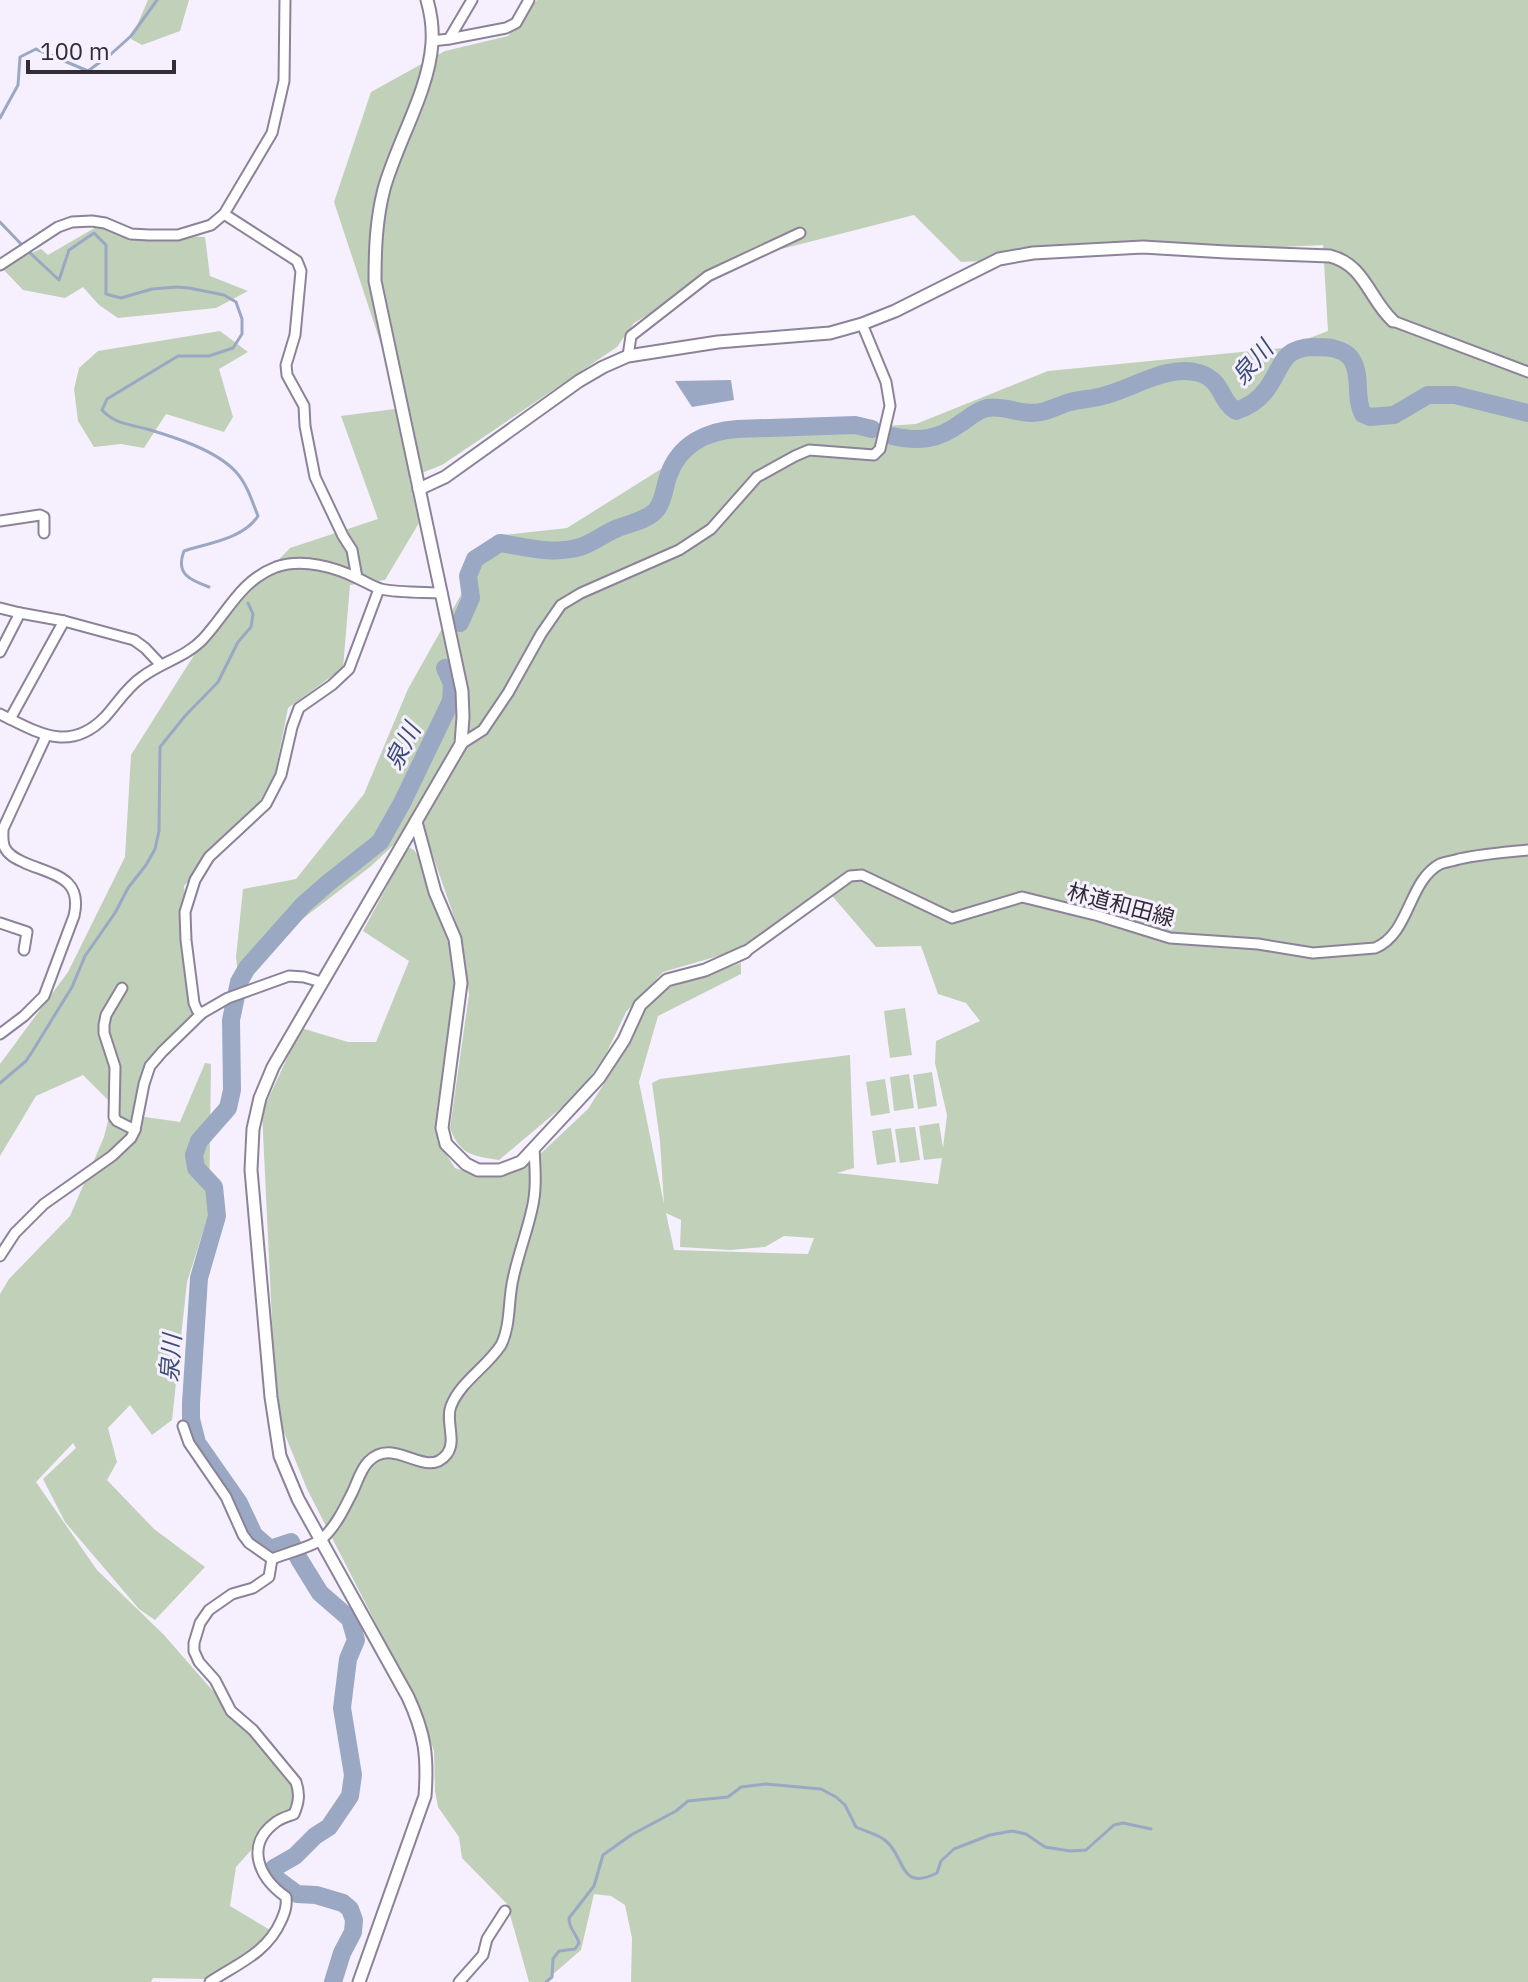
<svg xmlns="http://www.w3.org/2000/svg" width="1528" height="1982" font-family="'IBM Plex Sans','Noto Sans JP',sans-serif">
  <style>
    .green { fill: #c1d0b9; fill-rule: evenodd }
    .water { fill: #9ba8c3 }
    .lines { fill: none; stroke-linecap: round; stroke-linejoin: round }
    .stream { stroke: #9ba8c3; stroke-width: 3 }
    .river { stroke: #9ba8c3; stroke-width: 18 }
    .minor-casing { stroke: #8c8399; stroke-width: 13 }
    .tertiary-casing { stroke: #8c8399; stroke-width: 15 }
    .minor { stroke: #fff; stroke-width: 9 }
    .tertiary { stroke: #fff; stroke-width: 11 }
    .labels { text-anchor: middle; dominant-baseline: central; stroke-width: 6; stroke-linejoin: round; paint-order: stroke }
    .street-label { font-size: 22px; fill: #312d36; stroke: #f6f0fe }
    .water-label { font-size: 24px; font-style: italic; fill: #3b4e76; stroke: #f6f0fe }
  </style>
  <rect width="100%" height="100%" fill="#f6f0fe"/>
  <!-- green -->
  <g class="green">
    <path d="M148 0H189L180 31 142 45 131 39Z"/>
    <path d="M537 0H1528V1982H631L632 1938 625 1905 611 1896 594 1894 581 1950 544 1982H529L507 1904 462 1858 459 1837 438 1807 435 1791 434 1751 417 1704 401 1678 392 1655 307 1489 281 1425 273 1342 262 1112 301 1028 348 1042H376L409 961 363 931 408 847 414 850 420 859 451 951 456 987 451 1033 437 1110V1140L455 1168 483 1177 537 1157 588 1109 634 1036 642 1013 667 988 741 963V974L658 1016 639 1082 664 1204 660 1141 652 1083 660 1079 850 1055 854 1168 837 1173 938 1184 942 1158 924 1160 919 1126 939 1123 943 1148 947 1115 935 1063 936 1041 980 1021 966 1003 938 994 921 946 876 947 828 891 746 948 663 972 626 1012 606 1054 579 1093 499 1160C473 1156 460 1155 450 1128L469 994 461 937 425 833 403 836 370 867 301 920 255 973 239 983 236 957 243 889 296 879 364 794 408 689 494 536 567 528 712 437 916 424 1048 371 1283 348 1328 331 1323 245 961 262 914 215 742 259 634 323 617 347 442 465 409 478 419 523 385 580 350 585 343 668 288 708 275 774 258 804 184 886 197 1010 149 1069 138 1116 180 1122 205 1063 211 1064 209 1213 187 1282 172 1420 152 1435 130 1405 108 1428 117 1462 107 1480 154 1529 205 1567 155 1620 139 1609 65 1522 43 1479 76 1448 73 1443 36 1482 97 1570 164 1635 298 1788 294 1814 262 1838 236 1867 230 1906 270 1930 272 1934 206 1979 153 1978 151 1982H0V1294L9 1279 70 1216 104 1137 112 1104 83 1075 36 1096 0 1156V1064L68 972 125 857 131 755 208 633 290 548 378 519 341 416 402 408 334 202 371 92 445 51 508 36ZM666 1213 681 1220 680 1247 730 1250 765 1247 784 1236 814 1238 808 1254 674 1250Z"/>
    <path d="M98 226 131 234 205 237 210 276 248 291 216 308 118 318 99 305 83 287 65 298 23 290 0 266 41 249 48 255Z"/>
    <path d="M220 331 248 352 219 369 233 417 224 432 166 414 144 448 121 444 94 447 78 421 74 389 79 368 98 351Z"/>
    <path d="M905 1008 912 1055 890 1058 884 1011Z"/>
    <path d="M932 1072 937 1106 918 1109 913 1075Z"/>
    <path d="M909 1074 914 1108 894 1111 890 1077Z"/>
    <path d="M885 1079 890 1113 871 1116 866 1082Z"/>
    <path d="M915 1127 920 1160 900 1163 895 1129Z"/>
    <path d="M891 1128 896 1162 877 1165 872 1131Z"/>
  </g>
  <!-- water -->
  <path class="water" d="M731 380 734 400 692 407 675 381Z"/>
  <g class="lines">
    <!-- stream -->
    <g class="stream">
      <path d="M0 118 18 85 20 57 36 49 88 71 111 54 131 36 157 0"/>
      <path d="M0 222 22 245"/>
      <path d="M28 251 59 280 69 250 94 233 106 245V294L121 298 152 289 177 287 189 288 224 295 236 302 242 319V334L233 348 209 356H178L107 399 102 410C115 424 128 424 147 429 174 437 216 450 236 472 247 484 252 501 258 516 243 539 208 543 184 551 175 574 190 580 209 587"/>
      <path d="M0 1083 26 1061 32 1052 72 987 85 956 115 913 128 888 146 865 155 849 159 831 160 747 185 716 218 682 238 642 251 627 253 614 248 603"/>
      <path d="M546 1982 552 1977 553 1959 559 1951 575 1949 579 1943C576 1932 569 1930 569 1918L594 1886 603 1855 631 1835 676 1811 688 1801 728 1797 741 1787 766 1784 821 1789 836 1797 845 1805 856 1827C866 1832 878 1834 886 1841 906 1858 899 1892 937 1873L941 1861 954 1849 990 1835 1012 1831 1026 1834 1045 1847 1070 1851 1086 1850 1114 1825 1123 1823 1151 1829"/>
    </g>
    <!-- river -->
    <g class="river">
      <path d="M892 436C919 442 938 440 961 423 969 418 977 410 987 408 1005 405 1022 416 1041 412 1051 410 1060 405 1070 402 1082 399 1094 399 1106 395 1135 387 1169 364 1199 373 1224 381 1219 400 1236 411 1248 407 1259 400 1266 390 1283 368 1280 348 1313 347 1320 347 1325 347 1332 348 1341 351 1347 352 1352 360 1362 376 1354 398 1363 414L1370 417 1394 415 1428 395H1455L1528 413"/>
      <path d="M460 623 471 598 468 576 475 559 500 543C526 547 554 555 580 547 593 543 605 533 618 528 630 523 649 520 657 509 664 500 665 484 669 474 680 444 707 431 737 429L855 425 872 429"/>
      <path d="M333 1982 342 1953 353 1932 354 1920 350 1909 343 1903 316 1895 297 1894 274 1877V1868L295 1856 315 1836 329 1827 350 1796 353 1775 342 1708 348 1659 356 1640 350 1619 320 1593 299 1559 291 1542 270 1549 254 1535 239 1503 197 1443 191 1419V1403L199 1278 217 1216 214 1187 196 1168 194 1155 199 1141 228 1108 232 1090 231 1020 239 982 247 968 303 905 328 883 380 842 402 803 451 701 452 684 445 668"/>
    </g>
    <!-- minor casing -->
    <g class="minor-casing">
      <g id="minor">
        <path d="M449 39 506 28 516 23 529 0"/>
        <path d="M432 41 449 39 472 0"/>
        <path d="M224 214 297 261 301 271 295 335 286 365 287 375 304 406 305 426 315 477 343 536 352 550 357 578"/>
        <path d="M0 265 58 227 72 222 92 221 105 223 131 234 149 235H178L211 225 224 214 272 133 284 81 285 0"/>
        <path d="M1393 321 1528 372"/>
        <path d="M628 356 631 336 708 276 800 233"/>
        <path d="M0 521 40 515 44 517V533"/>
        <path d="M0 608 20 613 64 621 134 640 145 648 161 665"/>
        <path d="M0 652 20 613"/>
        <path d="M0 714C37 732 69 754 105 717 117 704 127 687 142 677 162 662 186 657 203 639 228 612 240 581 276 567 303 558 335 567 359 579 366 582 373 587 381 589 399 593 423 592 442 593"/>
        <path d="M10 719 64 621"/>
        <path d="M461 744 483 730 508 693 541 634 561 605 581 593 679 550 711 529 757 477 795 456 809 450 874 455 880 449 890 406 886 382 862 324"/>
        <path d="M0 923 27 932 24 950"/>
        <path d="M745 952 850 876 862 875 952 918 1022 897 1099 916 1170 938 1258 944 1313 953 1375 948C1410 934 1408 881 1440 864 1445 862 1453 861 1459 859 1481 854 1505 852 1528 850"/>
        <path d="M122 988 106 1015 104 1025V1033L115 1067 114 1117 117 1121 135 1130"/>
        <path d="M202 1013 197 1010 194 1003 186 940 185 912 195 880 209 857 266 804 281 775 292 727 299 708 332 685 349 669 379 589"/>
        <path d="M0 1034 24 1016 44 996 74 916C83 878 54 875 25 863 17 859 9 856 5 848 2 842 3 836 3 829L46 736"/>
        <path d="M0 1256 15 1233 44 1204 112 1156 131 1138 135 1130 144 1084 150 1066 162 1052 202 1013 228 998 289 976 304 977 321 982"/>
        <path d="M183 1426 189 1443 226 1497 243 1535 249 1543 272 1559"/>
        <path d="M272 1559C284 1554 314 1546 322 1539 336 1526 344 1509 352 1493 357 1483 361 1468 369 1461 395 1435 426 1481 447 1454 457 1441 445 1420 451 1406 461 1381 487 1367 501 1345 511 1325 508 1300 513 1279 518 1255 527 1232 532 1209 537 1189 535 1168 534 1148"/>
        <path d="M210 1982C237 1964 267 1953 281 1921 285 1912 287 1906 286 1897 259 1878 244 1845 276 1822 281 1818 289 1816 294 1814 299 1802 300 1794 296 1782L253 1730 231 1711 215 1680 199 1662 194 1651V1643L200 1623 209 1610 232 1594 253 1588 269 1577 272 1559"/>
        <path d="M459 1982 483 1955 487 1939 505 1911"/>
      </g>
    </g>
    <!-- tertiary casing -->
    <g class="tertiary-casing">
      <g id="tertiary">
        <path d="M419 489 445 477 579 381 603 367 628 356 718 342 830 333 862 324 895 311 999 259 1033 253 1143 247 1226 252 1330 256C1365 265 1369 299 1393 321"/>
        <path d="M416 822 435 892 455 939 461 983 442 1128 446 1144 466 1164 478 1170H500L521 1162 599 1078 624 1040 640 1005 667 980 705 970 745 952"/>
        <path d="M359 1982 425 1796C428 1756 425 1734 408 1697L298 1499 280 1456 271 1397 251 1170 253 1129 260 1098 273 1067 461 744 463 717 462 691 375 281C375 250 376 220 384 189 397 142 429 91 432 43 433 28 431 14 427 0"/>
      </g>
    </g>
    <!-- minor -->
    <use href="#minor" class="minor"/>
    <!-- tertiary -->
    <use href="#tertiary" class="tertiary"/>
  </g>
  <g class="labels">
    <!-- street labels -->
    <g class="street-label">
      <text transform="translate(1121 904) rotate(15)">林道和田線</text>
    </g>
    <!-- water labels -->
    <g class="water-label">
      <text transform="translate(1252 362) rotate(-49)">泉川</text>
      <text transform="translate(402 746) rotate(-63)">泉川</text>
      <text transform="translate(170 1358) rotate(-86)">泉川</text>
    </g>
  </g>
  <!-- scale -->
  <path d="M28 60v12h146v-12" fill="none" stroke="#312d36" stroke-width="4"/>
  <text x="40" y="60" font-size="24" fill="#312d36" stroke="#f6f0fe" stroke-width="6" paint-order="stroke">100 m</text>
</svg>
